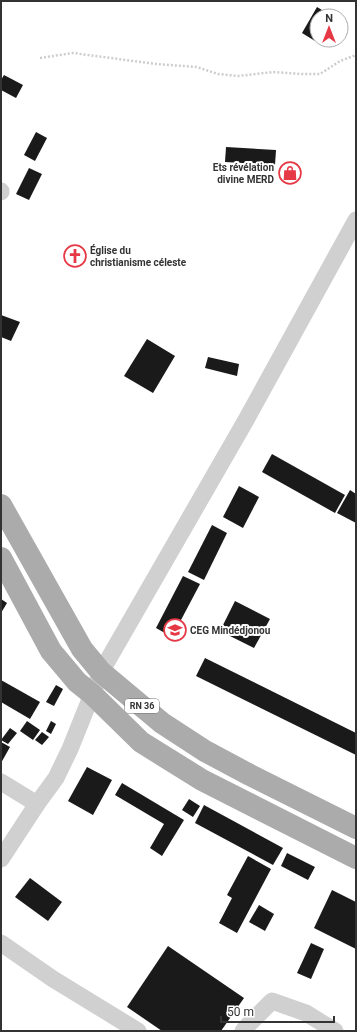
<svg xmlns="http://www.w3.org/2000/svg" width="357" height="1032" font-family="Roboto,sans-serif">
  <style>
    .building { fill: #1a1a1a }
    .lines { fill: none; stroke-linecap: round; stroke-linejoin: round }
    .path { stroke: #cdcdcd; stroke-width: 2.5; stroke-dasharray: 2 2; stroke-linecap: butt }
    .minor { stroke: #d0d0d0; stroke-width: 17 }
    .primary { stroke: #ababab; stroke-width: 22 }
    .labels { text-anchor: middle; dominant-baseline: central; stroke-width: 4; stroke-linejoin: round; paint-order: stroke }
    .shield { fill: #fff; stroke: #707070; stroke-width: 1 }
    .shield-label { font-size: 9px; font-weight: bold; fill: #333 }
    .poi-label { font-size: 10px; font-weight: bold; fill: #333; stroke: #fff; text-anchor: start }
  </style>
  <rect width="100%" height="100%" fill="#fff"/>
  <!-- building -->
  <g class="building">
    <path d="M317 7 332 16H317V38L315 41 302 33Z"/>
    <path d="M4 75 23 85 16 98 1 90V80Z"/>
    <path d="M36 132 47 138 35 161 24 155Z"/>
    <path d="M226 147 276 150 275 165 225 162Z"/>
    <path d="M289 162 298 164 295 180 286 179Z"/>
    <path d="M29 168 42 174 29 200 16 194Z"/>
    <path d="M1 315 20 322 11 341 1 337Z"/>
    <path d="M147 339 175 356 153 393 124 376Z"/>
    <path d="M208 357 239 364 237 376 205 368Z"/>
    <path d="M272 454 345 495 335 513 262 472Z"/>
    <path d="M239 486 259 497 243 528 223 517Z"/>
    <path d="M350 490 356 494V523L337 513Z"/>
    <path d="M212 525 227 533 204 580 188 572Z"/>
    <path d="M183 576 200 584 172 637 156 628Z"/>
    <path d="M1 599 7 603 1 613Z"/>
    <path d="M235 601 270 619 254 648 220 631Z"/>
    <path d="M205 658 356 733V755L196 676Z"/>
    <path d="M1 680 40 702 30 719 1 702Z"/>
    <path d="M56 685 63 689 54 706 46 702Z"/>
    <path d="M27 721 40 730 33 740 20 731Z"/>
    <path d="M51 721 56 724 51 734 46 731Z"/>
    <path d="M10 728 17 733 8 744 1 740Z"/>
    <path d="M42 732 49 737 42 745 35 740Z"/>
    <path d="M1 742 10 747 1 763Z"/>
    <path d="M87 767 112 780 93 815 68 801Z"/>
    <path d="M122 783 184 820 162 856 150 848 164 824 115 795Z"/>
    <path d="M189 799 200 806 193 817 182 810Z"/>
    <path d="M204 805 283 848 273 865 195 823Z"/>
    <path d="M287 853 315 867 308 880 281 866Z"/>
    <path d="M248 856 271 869 237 933 219 923 232 898 227 895Z"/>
    <path d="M30 878 62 902 48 921 15 897Z"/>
    <path d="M332 890 356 902V949L314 928Z"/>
    <path d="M259 905 274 914 265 931 249 922Z"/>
    <path d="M311 943 324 949 311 979 297 973Z"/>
    <path d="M168 946 244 998 221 1031H162L127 1007Z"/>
  </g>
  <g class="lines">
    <!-- path -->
    <path class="path" d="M40 58 73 53 156 64 197 67 218 74 238 76 273 72 301 74H320L340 61 356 55"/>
    <!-- minor -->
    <g class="minor">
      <path d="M1 192V191"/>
      <path d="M1 782 37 804"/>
      <path d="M1 859 37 804 56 778 70 749 101 672 246 420 356 220"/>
      <path d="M1 943 53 979 138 1031"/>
      <path d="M243 1031 249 1024 272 1001 306 1013 335 1031"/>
    </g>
    <!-- primary -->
    <g class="primary">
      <path d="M1 505 82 649 101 672 162 723 205 751 250 775 356 828"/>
      <path d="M1 558 51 651 77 682 92 694 141 742 202 780 356 858"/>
    </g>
  </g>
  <!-- icons -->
  <defs>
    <g id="shop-ring" transform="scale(1.15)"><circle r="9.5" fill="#fff" stroke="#e63946" stroke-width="1.5"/><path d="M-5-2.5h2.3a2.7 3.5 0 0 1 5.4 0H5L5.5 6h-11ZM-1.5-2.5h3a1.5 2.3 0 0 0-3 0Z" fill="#e63946"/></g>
    <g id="church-ring" transform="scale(1.15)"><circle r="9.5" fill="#fff" stroke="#e63946" stroke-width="1.5"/><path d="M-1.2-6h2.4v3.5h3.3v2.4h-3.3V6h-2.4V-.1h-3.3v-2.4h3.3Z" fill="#e63946"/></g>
    <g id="school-ring" transform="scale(1.15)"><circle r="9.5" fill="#fff" stroke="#e63946" stroke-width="1.5"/><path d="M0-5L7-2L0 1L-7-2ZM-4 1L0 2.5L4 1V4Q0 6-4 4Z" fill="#e63946"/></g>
  </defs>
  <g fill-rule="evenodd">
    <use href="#shop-ring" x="290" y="173"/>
    <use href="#church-ring" x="75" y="256"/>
    <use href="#school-ring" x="175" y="630"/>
  </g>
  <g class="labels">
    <!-- shield labels -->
    <rect class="shield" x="125" y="699" width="34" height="14" rx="3"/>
    <g class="shield-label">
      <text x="142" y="706">RN 36</text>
    </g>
    <!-- poi labels -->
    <g class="poi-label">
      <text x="274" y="167" text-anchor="end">Ets révélation<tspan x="274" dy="12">divine MERD</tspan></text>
      <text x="90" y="250">Église du<tspan x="90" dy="12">christianisme céleste</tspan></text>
      <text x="190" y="630">CEG Mindédjonou</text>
    </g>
  </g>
  <!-- border -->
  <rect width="357" height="1032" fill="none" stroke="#333333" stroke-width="4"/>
  <!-- north arrow -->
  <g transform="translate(329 28)"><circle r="19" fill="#ffffff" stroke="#adadad"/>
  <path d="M0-3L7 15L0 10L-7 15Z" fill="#e63946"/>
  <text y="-6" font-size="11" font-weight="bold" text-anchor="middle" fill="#333333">N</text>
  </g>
  <!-- scale -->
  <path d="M221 1016v6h113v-6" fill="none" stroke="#333333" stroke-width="2"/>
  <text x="227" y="1016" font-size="12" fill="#333333" stroke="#ffffff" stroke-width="3" paint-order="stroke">50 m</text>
</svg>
